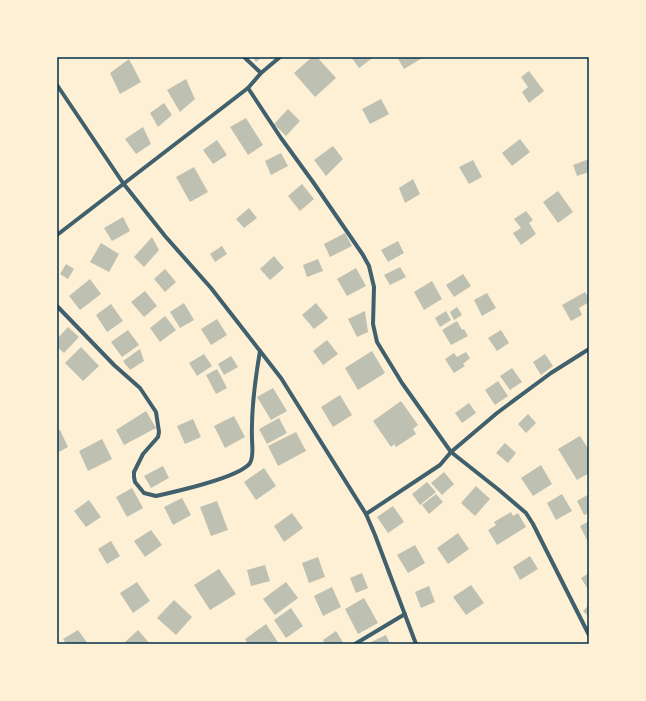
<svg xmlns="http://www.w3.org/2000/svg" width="646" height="701" font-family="'PT Sans',sans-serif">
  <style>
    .building { fill: #bec0b2 }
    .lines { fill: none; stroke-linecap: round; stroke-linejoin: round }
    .minor { stroke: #3f606c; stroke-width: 4 }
    .neatline { fill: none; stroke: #003049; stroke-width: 1.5 }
  </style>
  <rect width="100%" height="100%" fill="#fdf0d5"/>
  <!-- building -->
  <g class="building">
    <path d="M253 57H262L256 62Z"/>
    <path d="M312 57H317L336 78 315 97 294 73Z"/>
    <path d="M351 57H374L359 68Z"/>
    <path d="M397 57H424L404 69Z"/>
    <path d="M129 59 141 82 120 94 110 73Z"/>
    <path d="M529 71 544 91 529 103 522 92 528 87 521 77Z"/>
    <path d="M186 79 195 99 180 112 167 90Z"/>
    <path d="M381 99 389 114 370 124 362 109Z"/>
    <path d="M164 103 172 115 158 127 150 113Z"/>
    <path d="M288 109 300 121 286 136 274 124Z"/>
    <path d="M246 118 263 145 248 155 230 127Z"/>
    <path d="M143 127 151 144 136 154 125 139Z"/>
    <path d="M520 139 530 152 512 166 502 153Z"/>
    <path d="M217 140 227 155 213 164 203 150Z"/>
    <path d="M333 146 343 159 326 176 314 160Z"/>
    <path d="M281 153 288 166 271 175 265 161Z"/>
    <path d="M589 159V172L577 176 573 165Z"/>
    <path d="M473 160 482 177 469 184 459 167Z"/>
    <path d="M194 167 208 192 190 202 176 177Z"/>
    <path d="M413 179 420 194 405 203 399 188Z"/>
    <path d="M302 184 314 199 300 211 288 196Z"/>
    <path d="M558 191 573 212 558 223 543 202Z"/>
    <path d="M249 208 257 218 244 228 236 219Z"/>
    <path d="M526 211 533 220 529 223 536 234 521 245 513 233 521 228 514 219Z"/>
    <path d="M123 217 130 231 112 241 104 228Z"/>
    <path d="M345 233 352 246 330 257 324 244Z"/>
    <path d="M152 237 159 250 144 267 134 257Z"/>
    <path d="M398 241 404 253 388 262 381 250Z"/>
    <path d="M101 243 119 254 109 272 90 262Z"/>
    <path d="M222 246 227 254 215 262 210 254Z"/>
    <path d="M274 256 284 268 270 280 260 269Z"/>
    <path d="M318 259 323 271 307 277 303 265Z"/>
    <path d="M66 264 74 269 68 279 60 274Z"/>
    <path d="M400 267 406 277 390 285 384 275Z"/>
    <path d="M356 268 366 286 347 296 337 279Z"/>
    <path d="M165 269 176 282 165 292 154 279Z"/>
    <path d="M463 274 471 286 454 297 446 285Z"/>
    <path d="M90 279 101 294 80 310 69 296Z"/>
    <path d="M432 281 442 299 424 310 414 292Z"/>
    <path d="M145 291 157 306 144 317 131 302Z"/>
    <path d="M585 292 589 299V302L579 308 582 315 571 321 562 305Z"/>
    <path d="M487 293 496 308 482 316 474 300Z"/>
    <path d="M184 303 194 320 180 328 170 312Z"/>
    <path d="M316 303 328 318 314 329 302 315Z"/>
    <path d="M111 304 123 321 107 332 96 315Z"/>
    <path d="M457 307 462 315 454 320 450 312Z"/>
    <path d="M365 311 368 332 357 337 348 319Z"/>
    <path d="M446 311 451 320 440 327 435 318Z"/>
    <path d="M165 316 176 330 160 342 150 328Z"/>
    <path d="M217 319 227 335 211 345 201 329Z"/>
    <path d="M457 321 462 330 464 329 468 336 451 345 442 330Z"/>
    <path d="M68 327 79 337 64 353 57 347V339Z"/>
    <path d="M128 330 139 345 122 357 111 342Z"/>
    <path d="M501 330 509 343 497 351 488 338Z"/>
    <path d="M327 340 338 354 323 365 313 351Z"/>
    <path d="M81 347 99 366 83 381 65 363Z"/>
    <path d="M140 349 144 361 130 370 123 361Z"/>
    <path d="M372 351 385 373 358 390 345 368Z"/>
    <path d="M466 352 470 358 463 364 465 366 454 373 445 359 454 353 457 357Z"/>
    <path d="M204 354 212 366 197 376 189 363Z"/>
    <path d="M545 354 553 366 541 375 533 362Z"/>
    <path d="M231 356 238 367 224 375 218 364Z"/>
    <path d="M512 368 522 382 510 390 500 376Z"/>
    <path d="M217 369 227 388 216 394 206 375Z"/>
    <path d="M498 381 508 396 495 405 485 390Z"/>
    <path d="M273 388 287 411 271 420 257 397Z"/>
    <path d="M340 395 352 415 333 427 321 407Z"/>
    <path d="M401 401 418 425 413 429 416 434 396 447 394 444 391 447 373 421Z"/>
    <path d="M469 403 476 413 462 423 455 413Z"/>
    <path d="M146 411 156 428 124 445 116 430Z"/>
    <path d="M528 414 536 423 526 433 518 424Z"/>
    <path d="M234 416 245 437 225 448 214 426Z"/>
    <path d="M279 418 287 433 267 444 259 429Z"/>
    <path d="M193 419 201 437 185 444 177 426Z"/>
    <path d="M60 430 68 447 57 453V431Z"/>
    <path d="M296 432 306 451 278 466 268 446Z"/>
    <path d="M580 436 589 450V473L577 480 558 449Z"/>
    <path d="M102 439 112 459 88 471 79 451Z"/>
    <path d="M505 443 516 453 508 463 496 453Z"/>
    <path d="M541 465 552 484 533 496 521 478Z"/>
    <path d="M163 466 169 478 151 488 144 476Z"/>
    <path d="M264 468 276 486 256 500 244 482Z"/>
    <path d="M444 472 454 484 442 495 431 483Z"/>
    <path d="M427 482 436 492 420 505 412 494Z"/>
    <path d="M476 486 490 499 475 516 461 503Z"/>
    <path d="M132 488 143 508 127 517 116 497Z"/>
    <path d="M436 494 443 502 429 514 422 505Z"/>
    <path d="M562 494 572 511 556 520 547 503Z"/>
    <path d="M589 494V513L584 515 577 501Z"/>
    <path d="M182 498 191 515 173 525 164 507Z"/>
    <path d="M89 500 101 517 86 527 74 511Z"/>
    <path d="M217 501 228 530 211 536 200 507Z"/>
    <path d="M393 506 404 522 388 533 377 517Z"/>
    <path d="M511 512 513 516 518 513 526 527 497 545 488 530 496 525 494 522Z"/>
    <path d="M292 513 303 528 284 542 274 526Z"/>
    <path d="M589 521V544L580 526Z"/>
    <path d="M151 530 162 545 145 557 134 541Z"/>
    <path d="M458 533 469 549 448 564 437 548Z"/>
    <path d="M111 541 120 556 107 564 98 549Z"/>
    <path d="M415 545 425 563 408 573 397 555Z"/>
    <path d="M530 556 538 569 520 580 513 567Z"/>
    <path d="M318 557 325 577 309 583 302 563Z"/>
    <path d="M265 565 270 581 251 586 247 570Z"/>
    <path d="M219 569 236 594 210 610 194 585Z"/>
    <path d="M362 573 368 588 356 593 350 578Z"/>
    <path d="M589 573V591L581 578Z"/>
    <path d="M137 582 150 601 133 613 120 593Z"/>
    <path d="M286 582 298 598 275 615 263 599Z"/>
    <path d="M471 585 484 603 466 615 453 597Z"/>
    <path d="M429 586 435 602 421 608 415 592Z"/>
    <path d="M332 587 341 607 323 616 314 596Z"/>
    <path d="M364 598 378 623 358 634 345 609Z"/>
    <path d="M174 600 192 617 176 635 157 618Z"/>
    <path d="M589 605V617L583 611Z"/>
    <path d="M291 608 303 626 286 638 274 620Z"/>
    <path d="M266 624 279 644H248L245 639Z"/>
    <path d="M78 630 88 644H66L63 639Z"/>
    <path d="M138 630 150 644H123Z"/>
    <path d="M336 631 344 644H325L323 640Z"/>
    <path d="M386 635 390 644H372L371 642Z"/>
  </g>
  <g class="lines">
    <!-- minor -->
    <g class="minor">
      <path d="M244 57 261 73"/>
      <path d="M57 85 123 183 165 236 211 288 281 378 366 514 375 535 416 644"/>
      <path d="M248 88 281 138 313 182 363 255 369 266 374 287 373 324 377 342 402 383 451 452 499 490 526 513 533 524 589 635"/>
      <path d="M57 235 248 88 261 73 280 57"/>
      <path d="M57 306 114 365 140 388 156 412 159 432 158 437 143 454 134 472V477L135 482 144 493 156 496C174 492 240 477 250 463 254 456 252 446 252 439 251 409 255 380 260 351"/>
      <path d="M366 514 440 465 451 452 497 413 551 373 589 349"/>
      <path d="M355 644 405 614"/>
    </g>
  </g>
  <!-- border -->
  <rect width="646" height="701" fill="none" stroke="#fdf0d5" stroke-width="116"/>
  <rect x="58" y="58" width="530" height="585" class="neatline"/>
</svg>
